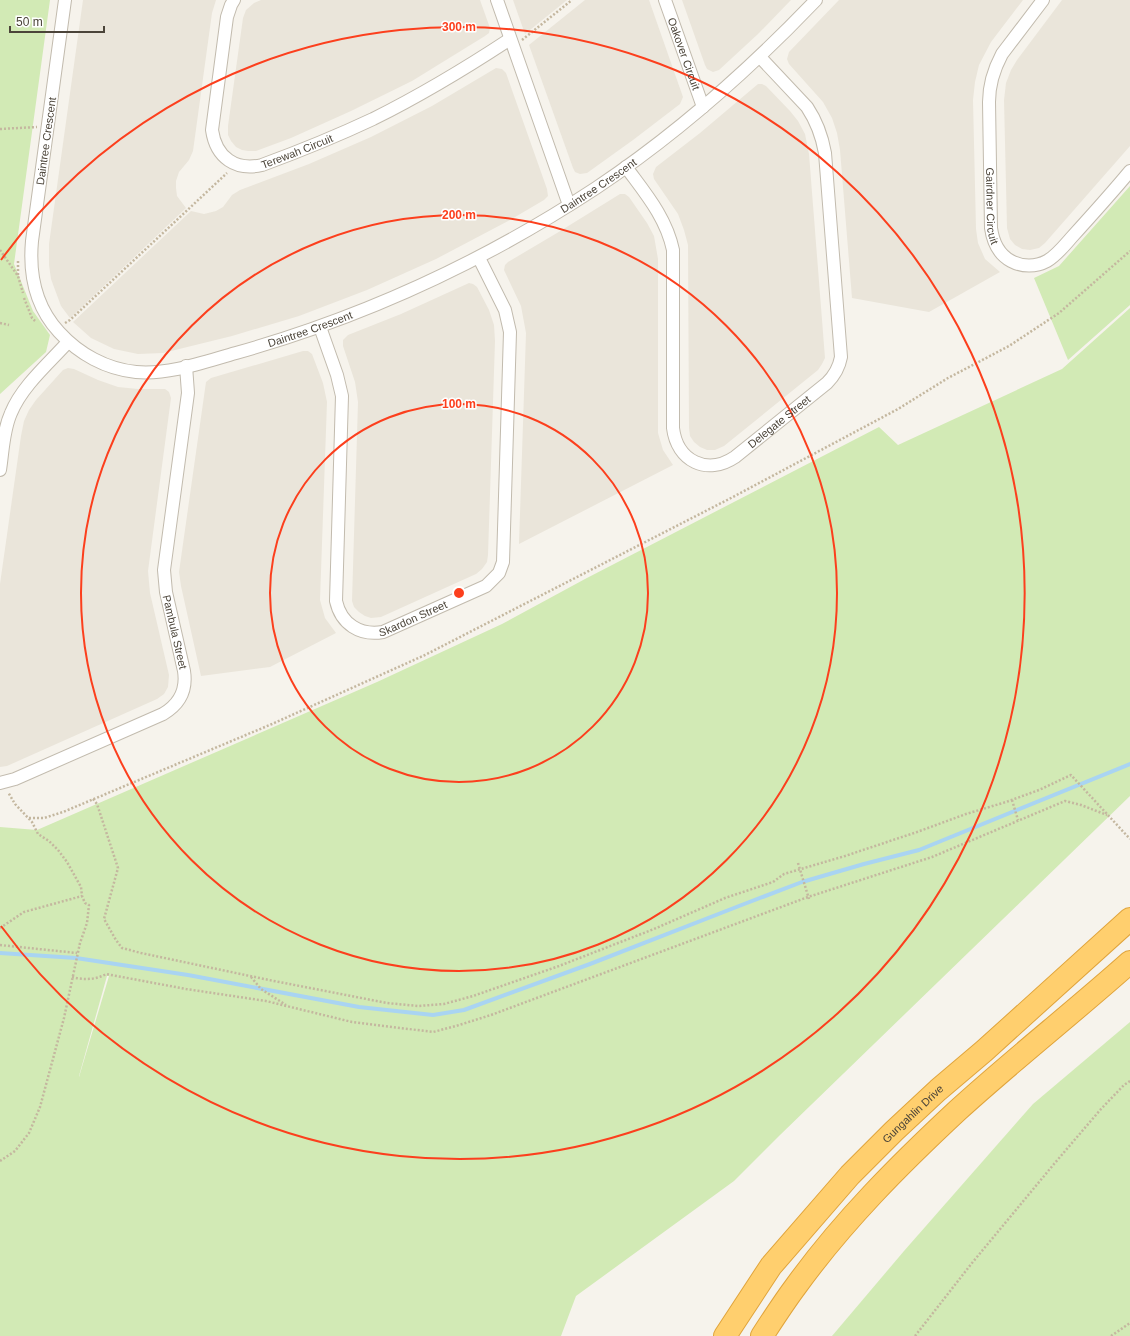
<svg xmlns="http://www.w3.org/2000/svg" width="1130" height="1336" font-family="Helvetica,sans-serif">
  <style>
    .residential { fill: #eae5da }
    .green { fill: #d2eab5; fill-rule: evenodd }
    .lines { fill: none; stroke-linecap: round; stroke-linejoin: round }
    .stream { stroke: #a9d4f2; stroke-width: 4 }
    .street-casing { stroke: #c2bbae; stroke-width: 14 }
    .highway-casing { stroke: #e0a43c; stroke-width: 24 }
    .path { stroke: #c4b79f; stroke-width: 2.5; stroke-dasharray: 2 2; stroke-linecap: butt }
    .street { stroke: #fff; stroke-width: 12 }
    .highway { stroke: #ffcf6e; stroke-width: 22 }
    .ring { fill: none; stroke: #fc3f1d; stroke-width: 2 }
    .labels { text-anchor: middle; dominant-baseline: central; stroke-width: 3; stroke-linejoin: round; paint-order: stroke }
    .street-label { font-size: 11px; fill: #4b4439; stroke: #fff }
    .centre { fill: #fc3f1d; stroke: #fff; stroke-width: 2 }
    .ring-label { font-size: 12px; text-anchor: middle; font-weight: bold; fill: #fc3f1d; stroke: #fff; stroke-width: 3; stroke-linejoin: round; paint-order: stroke }
  </style>
  <rect width="100%" height="100%" fill="#f6f3ec"/>
  <!-- residential -->
  <g class="residential">
    <path d="M83 0H216L212 13 193 151 189 160 179 172 176 181V188L177 196 186 208 70 318 61 306 51 279 49 265V244Z"/>
    <path d="M261 0H480L490 28 489 33 485 36 412 81 351 111 291 138 256 151H248L242 150 236 147 231 141 228 135V126L243 18 246 10 254 3Z"/>
    <path d="M513 0H567L525 34Z"/>
    <path d="M585 0H649L683 97 680 104 633 140 587 173 580 174 575 172 573 168 529 45Z"/>
    <path d="M682 0H791L758 34 719 70 713 72 707 69 705 65Z"/>
    <path d="M839 0H1023L991 42 979 65 975 82 973 100 976 229 978 243 985 259 1000 272 929 312 852 298 840 150 837 133 832 118 823 102 789 64 787 59 789 52Z"/>
    <path d="M1062 0H1130V146L1045 243 1039 248 1030 250 1022 249 1015 245 1010 239 1007 228 1004 100 1006 83 1011 70 1017 60Z"/>
    <path d="M496 68 502 69 506 73 547 189 548 196 544 200 510 220 436 259 367 290 299 316 232 336 163 353 138 354 114 349 91 338 73 322 191 211 204 214 216 211 223 207 232 195 240 190 309 164 371 137 432 106Z"/>
    <path d="M758 84H762L766 86 790 111 798 121 805 134 809 154 825 358 822 364 818 370 724 446 715 450H707L700 447 694 442 690 436 689 428 688 245 684 230 678 214 654 179 653 174 656 167 700 133Z"/>
    <path d="M620 194H625L629 197 647 223 654 236 658 259V433L663 450 673 465 519 544 526 333 521 306 504 270 505 265 508 262 557 233Z"/>
    <path d="M469 283 473 284 477 287 489 310 494 325 495 341 488 555 487 562 482 569 476 574 381 617 371 618 365 616 359 612 354 607 352 601 358 402 355 382 343 346V340L348 335 401 314Z"/>
    <path d="M303 351H308L312 354 323 383 327 402 320 600 325 618 336 633 270 667 201 676 181 586 179 572 206 382 211 378Z"/>
    <path d="M68 368 74 369 98 380 118 387 138 389H165L169 392 171 398 148 571 150 593 169 675 168 687 164 694 157 699 7 766 0 767V584L21 436 24 421 29 410 36 400 63 370Z"/>
  </g>
  <!-- green -->
  <g class="green">
    <path d="M0 0H50L14 264 33 311 50 335 46 352 0 394Z"/>
    <path d="M1130 186V305L1068 360 1034 278 1059 266Z"/>
    <path d="M1130 308V796L779 1136 734 1181 576 1296 561 1336H0V827L37 830 377 682 502 624 585 579 879 427 898 445 1062 369ZM107 976H109L79 1077V1076Z"/>
    <path d="M1130 1022V1336H832L904 1251 1033 1104Z"/>
  </g>
  <g class="lines">
    <!-- stream -->
    <path class="stream" d="M0 953 76 958 188 975 359 1007 433 1015 464 1010 590 964 739 906 802 882 864 864 919 850 1130 764"/>
    <!-- street casing -->
    <g class="street-casing">
      <g id="street">
        <path id="s1" d="M65 0 32 241C29 274 36 307 59 332 79 354 106 369 136 372 169 375 204 362 236 353 364 317 485 261 596 188 677 134 749 70 816 0"/>
        <path id="s2" d="M234 0 231 5 227 17 212 130C216 158 236 171 262 165 300 151 337 136 373 119 421 95 466 68 510 39"/>
        <path d="M497 0 569 205"/>
        <path id="s3" d="M665 0 703 107"/>
        <path id="s4" d="M1043 0 1002 54C994 69 989 84 989 102L991 228C993 242 998 254 1011 261 1022 267 1036 267 1047 261 1056 256 1064 246 1071 238 1091 216 1111 194 1130 171"/>
        <path id="s5" d="M626 167C645 193 666 217 673 250V428C677 461 707 476 735 457L827 383C835 375 839 368 841 357L825 153C822 136 817 122 807 107L760 57"/>
        <path id="s6" d="M320 327 337 375 342 396 336 601C341 624 360 636 383 632L486 586 499 573 503 562 510 332 505 310 479 258"/>
        <path d="M0 470C3 451 3 431 11 413 22 386 49 363 68 342"/>
        <path d="M0 783 15 779 163 714C180 704 187 690 184 671L166 592 164 570 188 393 186 366"/>
      </g>
    </g>
    <!-- highway casing -->
    <g class="highway-casing">
      <g id="highway">
        <path id="s7" d="M725 1336 771 1266 850 1175 894 1131 938 1090 984 1051 1130 919"/>
        <path d="M762 1336C773 1319 784 1302 796 1286 843 1221 900 1164 958 1110 1014 1059 1074 1012 1130 962"/>
      </g>
    </g>
    <!-- path -->
    <g class="path">
      <path d="M522 40 572 0"/>
      <path d="M0 129 37 127"/>
      <path d="M0 250 18 276 23 293"/>
      <path d="M18 275V259"/>
      <path d="M24 298 32 318 35 321"/>
      <path d="M0 323 9 325"/>
      <path d="M65 323 70 320 227 173"/>
      <path d="M93 799 97 804 118 868 104 919 116 940 122 948 141 953 269 980 387 1003 418 1006 444 1004 473 996 559 966 654 929 725 898 773 882 784 874 845 856 917 832 966 814 1006 802 1039 790 1071 775 1130 839"/>
      <path d="M1012 800 1018 820"/>
      <path d="M29 818H44L63 812 272 724 425 655 731 498 898 409 948 378 1009 346 1059 313 1130 251"/>
      <path d="M798 863 809 899"/>
      <path d="M0 928 24 912 82 896"/>
      <path d="M0 945 77 953"/>
      <path d="M72 977C83 980 96 980 106 974L186 989 266 1001 352 1022 433 1032 456 1026 491 1015 808 897 932 857 1065 801 1081 805 1107 815"/>
      <path d="M251 977 261 989 286 1005"/>
      <path d="M0 1161 15 1151 29 1133 40 1107 64 1018 80 943 87 923 89 905 85 903 82 896 81 887 67 862 58 850 49 841 38 834 32 822 15 804 8 792"/>
      <path d="M915 1336 972 1263 1054 1164 1101 1109 1124 1085 1130 1081"/>
      <path d="M1111 1336 1130 1323"/>
    </g>
    <!-- street -->
    <use href="#street" class="street"/>
    <!-- highway -->
    <use href="#highway" class="highway"/>
  </g>
  <!-- distance rings -->
  <g class="ring">
    <circle cx="459" cy="593" r="189"/>
    <circle cx="459" cy="593" r="378"/>
    <path d="M1 260A566 566 0 1 1 1 926"/>
  </g>
  <g class="labels">
    <!-- street labels -->
    <g class="street-label">
      <text stroke="none"><textPath href="#s3" startOffset="57">Oakover Circuit</textPath></text>
      <text transform="translate(46 141) rotate(-82)">Daintree Crescent</text>
      <text stroke="none"><textPath href="#s2" startOffset="240">Terewah Circuit</textPath></text>
      <text stroke="none"><textPath href="#s1" startOffset="933">Daintree Crescent</textPath></text>
      <text stroke="none"><textPath href="#s4" startOffset="222">Gairdner Circuit</textPath></text>
      <text stroke="none"><textPath href="#s1" startOffset="610">Daintree Crescent</textPath></text>
      <text stroke="none"><textPath href="#s5" startOffset="415">Delegate Street</textPath></text>
      <text stroke="none"><textPath href="#s6" startOffset="373">Skardon Street</textPath></text>
      <text transform="translate(175 632) rotate(77)">Pambula Street</text>
      <text stroke="none"><textPath href="#s7" startOffset="292">Gungahlin Drive</textPath></text>
    </g>
  </g>
  <circle cx="459" cy="593" r="6" class="centre"/>
  <g class="ring-label">
    <text x="459" y="31">300 m</text>
    <text x="459" y="219">200 m</text>
    <text x="459" y="408">100 m</text>
  </g>
  <!-- scale -->
  <path d="M10 26v6h94v-6" fill="none" stroke="#4b4439" stroke-width="2"/>
  <text x="16" y="26" font-size="12" fill="#4b4439" stroke="#ffffff" stroke-width="3" paint-order="stroke">50 m</text>
</svg>
